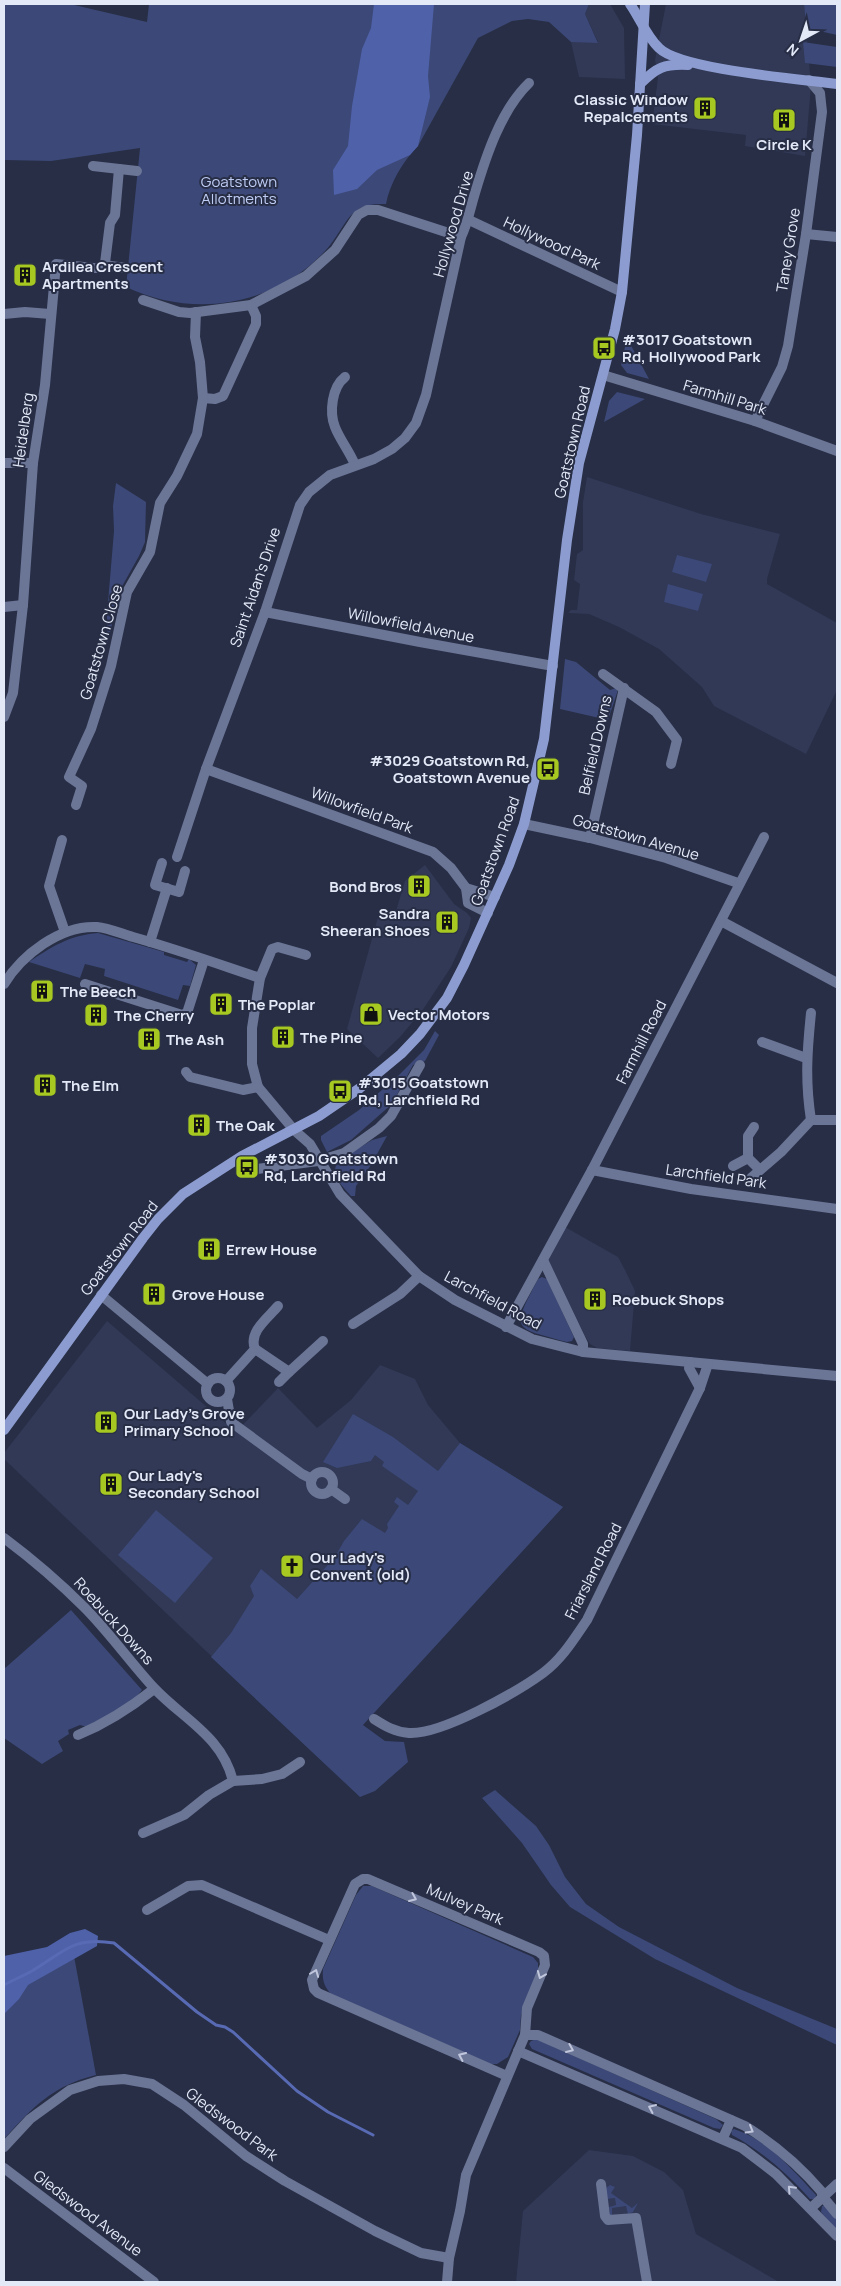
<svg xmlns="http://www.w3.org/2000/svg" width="841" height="2286" font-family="Manrope,sans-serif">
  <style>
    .built { fill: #313956 }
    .green { fill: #3c4877 }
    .forest { fill: #4f61a9 }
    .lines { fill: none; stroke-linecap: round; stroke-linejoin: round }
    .stream { stroke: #586ab3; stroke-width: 3 }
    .street { stroke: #6b7596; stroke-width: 10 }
    .secondary { stroke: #8d9cd0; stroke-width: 10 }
    .oneway { stroke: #c0c6db }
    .labels { text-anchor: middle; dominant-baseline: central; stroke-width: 4; stroke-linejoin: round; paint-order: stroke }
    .poi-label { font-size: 15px; font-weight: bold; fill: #e4e9f8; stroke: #272e45; text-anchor: start }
    .park-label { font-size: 15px; fill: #bfccf4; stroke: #272e45 }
    .street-label { font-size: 15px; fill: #e4e9f8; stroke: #272e45 }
  </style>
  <rect width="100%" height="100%" fill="#272e45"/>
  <!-- built -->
  <g class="built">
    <path d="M589 4H610L624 28 625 79 579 77 571 42H598L585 14Z"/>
    <path d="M666 4H804L811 86 805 156 745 146 746 135 652 124 658 78 655 60Z"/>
    <path d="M587 477 701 514 780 534 767 579V584L837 623V690L806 754 714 706 702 687 659 649 619 627 589 614 568 613 571 610H577L580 584 574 580 577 554 583 550V502Z"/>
    <path d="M425 865 454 904 467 913 471 918 469 928 451 967 424 1008 400 1037 378 1058 347 1029 378 917 393 921 405 881Z"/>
    <path d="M565 1227 618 1257 625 1270 635 1291 630 1351 597 1348 590 1344 585 1336 549 1262V1256Z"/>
    <path d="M107 1321 236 1432 278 1388 317 1428 351 1400 380 1365 415 1379 428 1405 460 1443 563 1507 325 1764 4 1459V1453Z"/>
    <path d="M589 2150 633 2156 664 2172 683 2190 696 2234 779 2282H516L523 2211Z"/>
  </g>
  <!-- green -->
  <g class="green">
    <path d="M4 4H70L147 22 149 4H589L585 14 598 43 571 42 549 22 528 19 512 21 478 38 418 146C403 161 390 183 386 204 346 202 348 226 325 251 274 306 194 319 126 287L140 148 51 161 4 160Z"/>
    <path d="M804 4H837V35L806 28Z"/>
    <path d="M803 42 837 47V67L805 63Z"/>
    <path d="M627 338 649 379 627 373 621 365Z"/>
    <path d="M617 392 645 399 604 422 609 401Z"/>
    <path d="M116 483 146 502 145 542 139 556 120 590 107 646V614L114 531 113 506Z"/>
    <path d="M677 555 712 564 706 582 672 572Z"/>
    <path d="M668 584 703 594 698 611 664 602Z"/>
    <path d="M565 659 576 662 610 690 616 688 618 690 608 720 560 709Z"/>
    <path d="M98 933 164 952V955L187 962 189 959 196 965 190 986 183 985 178 1000 104 976 105 969 85 964 80 978 29 962C51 947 70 935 98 933Z"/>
    <path d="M435 1031 439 1035 425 1061 413 1065 392 1104 351 1140 327 1152 321 1140V1136L359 1110 399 1075 424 1050Z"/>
    <path d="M387 1136 371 1165 356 1186 355 1196H351C342 1185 328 1175 339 1160L372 1140Z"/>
    <path d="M542 1277 547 1279 572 1333 574 1337 572 1341 567 1342C512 1327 511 1331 538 1279Z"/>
    <path d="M353 1414 393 1437 438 1471 460 1443 563 1507 363 1725 385 1741 404 1742 408 1762 375 1791 360 1797 211 1657 231 1633 254 1596 250 1586 261 1569 297 1599 335 1557 344 1541 362 1519 385 1533 388 1528 387 1524 399 1506 394 1502 397 1497 408 1505 418 1491 382 1466 384 1462 375 1455 371 1461 337 1468 323 1462Z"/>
    <path d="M156 1510 213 1558 175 1603 118 1555Z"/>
    <path d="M71 1610 142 1690 129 1705 87 1727 80 1725 68 1730 69 1734 58 1741 63 1751 42 1764 4 1738V1669Z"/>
    <path d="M495 1790 536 1826 549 1845 565 1877 586 1904 619 1927 737 1988 837 2029V2045L655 1959 570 1907 551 1885 522 1843 482 1798Z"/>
    <path d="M363 1886H372L533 1957 538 1963V1978L521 2015 520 2030 508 2057 497 2064H491L331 1994C324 1986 322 1980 323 1969L356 1895Z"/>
    <path d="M74 1956 96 2075C52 2086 33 2107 4 2139V2003L33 1977Z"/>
    <path d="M536 2039 716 2119 723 2125 720 2129 714 2128 532 2049 529 2044 531 2041Z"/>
    <path d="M734 2129C768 2140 793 2170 816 2195L815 2199H810C787 2173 763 2152 732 2135L731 2131Z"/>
    <path d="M610 2185 615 2187 611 2193 632 2208 638 2203 633 2212 628 2214 626 2206 612 2208V2216L610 2215 609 2207 616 2205 615 2198 607 2199 606 2188Z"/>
    <path d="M822 2206H825L837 2219V2232L821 2212Z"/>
  </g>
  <!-- forest -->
  <g class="forest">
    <path d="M374 4H434L428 76 430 97 418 146 410 155 377 170 357 189 334 195 333 170 348 146 352 106 362 49 371 28Z"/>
    <path d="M85 1929 98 1936 97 1946 28 1985 19 1999 4 2014V1956L47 1947 70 1933Z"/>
  </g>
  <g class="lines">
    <!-- stream -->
    <path class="stream" d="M4 1985C13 1980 23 1976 32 1971 64 1952 73 1936 114 1943L197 2012 216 2025 225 2027 233 2032 297 2091 328 2112 373 2135"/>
    <!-- street -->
    <g class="street">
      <path d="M93 166 137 171"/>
      <path d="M469 220 622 292"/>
      <path d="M806 234 837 237"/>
      <path d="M103 265 126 268"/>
      <path d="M143 300 179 312 190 313 251 305 306 276 335 250 358 215 367 210H378L461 237"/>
      <path d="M4 314 25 312 50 314"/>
      <path d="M603 375 755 421 837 451"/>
      <path d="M345 377C332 387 329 412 335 427 340 440 350 452 355 465"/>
      <path d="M203 398 215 399 223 396 256 324V316L251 305"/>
      <path d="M755 421 782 367 788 346 806 234 822 112 820 93 809 80"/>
      <path d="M4 463H33"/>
      <path d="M4 607 23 605"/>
      <path d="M265 612 420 642 553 666"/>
      <path d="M603 674 656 712 677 740 671 764"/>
      <path d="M4 717 13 693 23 605 33 463 45 385 56 264 93 268H99L105 263 110 223 115 215 119 169"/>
      <path d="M206 769 433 852 451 868 466 888 495 897"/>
      <path d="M76 805 82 786 69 777 91 729 111 666 127 592 150 552 160 503 177 476 197 434 203 398 200 362 195 337 196 312"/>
      <path d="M524 824 590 838 666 858 738 883"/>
      <path d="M590 838 624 688"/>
      <path d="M62 840 49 886 65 932"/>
      <path d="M177 857 206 769 265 612 300 505 309 492 330 475 374 459 392 449 405 438 416 423 426 395 461 237C468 223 470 209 475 193 486 156 501 110 529 83"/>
      <path d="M162 863 155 885 179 892 185 871"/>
      <path d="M466 888 468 903 488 913"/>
      <path d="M721 921 837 983"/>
      <path d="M150 942 167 888"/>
      <path d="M306 955 278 947 272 949 260 978 252 1028V1064L258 1087 294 1130 310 1144 340 1194 419 1276 455 1300 532 1339 583 1352 837 1376"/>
      <path d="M4 984C22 955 60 925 97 927 109 928 122 934 133 937 176 949 218 964 260 978"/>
      <path d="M85 984 182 1015 187 1013 204 960"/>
      <path d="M762 1042 806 1058"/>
      <path d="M186 1072 190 1077 243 1090 258 1087"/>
      <path d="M811 1120H837"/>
      <path d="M748 1158V1136L754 1127"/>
      <path d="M733 1166 748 1158 759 1169"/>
      <path d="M257 1169 318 1161 344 1153 379 1128 391 1116 420 1065"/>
      <path d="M592 1170 691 1189 837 1209"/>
      <path d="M751 1178 781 1152 811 1120C805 1081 807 1052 811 1013"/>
      <path d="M543 1260 583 1344V1352"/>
      <path d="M101 1295 208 1384"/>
      <path d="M353 1324 400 1294 419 1276"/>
      <path d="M506 1327 592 1170 764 837"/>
      <path d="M255 1349 289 1372 323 1341"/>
      <path d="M690 1362 689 1368 700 1388"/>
      <circle cx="218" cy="1390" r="12"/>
      <path d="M226 1381 255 1349C248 1332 268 1318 278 1306"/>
      <path d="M279 1382 289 1372"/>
      <path d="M227 1399 231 1422 302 1474 312 1479"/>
      <circle cx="322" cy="1483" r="11"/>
      <path d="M331 1489 345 1499"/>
      <path d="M4 1538C32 1559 59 1582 84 1607 109 1632 130 1662 154 1688 183 1719 222 1736 233 1781"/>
      <path d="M374 1719C385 1726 395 1732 409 1733 441 1735 517 1692 543 1673 562 1659 574 1639 587 1620L700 1388 708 1364"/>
      <path d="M78 1735C107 1723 130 1708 154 1689"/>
      <path d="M143 1833 184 1815 209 1795 233 1781 262 1779 282 1774 300 1762"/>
      <path d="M147 1910 188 1886 202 1885 329 1940"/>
      <path d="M525 2035H538L745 2126C774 2144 799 2165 821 2191L823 2197 837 2214"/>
      <path d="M518 2051 742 2148 776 2174 837 2236"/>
      <path d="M723 2138 731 2120"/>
      <path d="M4 2147 30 2119 70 2090 98 2081 124 2079 152 2084 184 2105 246 2156 285 2181 375 2231 421 2253 449 2258"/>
      <path d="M4 2168 154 2282"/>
      <path d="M601 2184 605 2216 608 2220 636 2218 647 2282"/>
      <path d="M811 2208 837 2184"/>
      <path d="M447 2282 449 2258 460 2211 466 2175 525 2035 527 2008 545 1965 544 1956 539 1952 368 1879H363L355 1884 312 1980 314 1989 318 1993 507 2076"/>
    </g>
    <!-- secondary -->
    <g class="secondary">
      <path d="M630 4C640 18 646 36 659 48 681 70 802 79 837 84"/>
      <path d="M640 84C657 67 664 64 688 65"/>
      <path d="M4 1430 143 1238 158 1219 183 1194 242 1156 319 1116 360 1088 401 1054 420 1034 447 998 464 965 509 865 524 824 544 739 567 540 579 463 615 329 622 292 637 135 645 4"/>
    </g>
  </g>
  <!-- one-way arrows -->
  <defs><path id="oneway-chevron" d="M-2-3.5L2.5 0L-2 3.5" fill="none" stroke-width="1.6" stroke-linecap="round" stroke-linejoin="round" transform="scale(1.25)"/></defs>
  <g class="oneway">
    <use href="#oneway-chevron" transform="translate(413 1898) rotate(23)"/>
    <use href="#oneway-chevron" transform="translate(315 1973) rotate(-69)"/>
    <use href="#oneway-chevron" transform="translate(541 1975) rotate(112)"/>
    <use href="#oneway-chevron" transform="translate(570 2049) rotate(23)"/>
    <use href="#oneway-chevron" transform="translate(462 2056) rotate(-156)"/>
    <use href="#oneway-chevron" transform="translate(652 2108) rotate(-156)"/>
    <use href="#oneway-chevron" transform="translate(750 2130) rotate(30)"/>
    <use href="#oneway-chevron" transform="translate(791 2189) rotate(-133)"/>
  </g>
  <!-- icons -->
  <defs>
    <g id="building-square" transform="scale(1.25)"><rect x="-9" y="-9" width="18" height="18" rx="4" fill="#a6c820" stroke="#272e45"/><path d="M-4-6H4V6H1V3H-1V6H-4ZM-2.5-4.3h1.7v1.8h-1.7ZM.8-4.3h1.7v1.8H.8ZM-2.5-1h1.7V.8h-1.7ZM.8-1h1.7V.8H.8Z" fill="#111"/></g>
    <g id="bus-square" transform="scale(1.25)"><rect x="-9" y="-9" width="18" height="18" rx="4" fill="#a6c820" stroke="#272e45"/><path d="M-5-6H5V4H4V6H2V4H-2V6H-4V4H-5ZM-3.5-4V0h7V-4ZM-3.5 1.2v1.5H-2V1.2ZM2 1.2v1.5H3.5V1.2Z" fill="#111"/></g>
    <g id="shop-square" transform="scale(1.25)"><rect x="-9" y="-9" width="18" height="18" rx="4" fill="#a6c820" stroke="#272e45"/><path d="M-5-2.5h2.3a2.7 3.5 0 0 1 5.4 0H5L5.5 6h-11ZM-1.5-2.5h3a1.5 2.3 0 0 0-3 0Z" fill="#111"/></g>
    <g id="church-square" transform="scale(1.25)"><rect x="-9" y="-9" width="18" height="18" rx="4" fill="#a6c820" stroke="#272e45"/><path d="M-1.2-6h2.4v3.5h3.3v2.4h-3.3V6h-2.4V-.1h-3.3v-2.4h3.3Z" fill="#111"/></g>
  </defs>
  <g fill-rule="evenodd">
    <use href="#building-square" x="705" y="108"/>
    <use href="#building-square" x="784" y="120"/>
    <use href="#building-square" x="25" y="275"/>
    <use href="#bus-square" x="604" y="348"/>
    <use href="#bus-square" x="548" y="769"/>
    <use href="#building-square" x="419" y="886"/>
    <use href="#building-square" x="447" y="922"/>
    <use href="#building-square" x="42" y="991"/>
    <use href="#building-square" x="221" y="1004"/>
    <use href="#shop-square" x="371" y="1014"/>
    <use href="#building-square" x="96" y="1015"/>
    <use href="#building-square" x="283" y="1037"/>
    <use href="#building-square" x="149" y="1039"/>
    <use href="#building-square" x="45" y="1085"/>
    <use href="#bus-square" x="340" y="1091"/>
    <use href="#building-square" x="199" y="1125"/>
    <use href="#bus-square" x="247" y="1167"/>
    <use href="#building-square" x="209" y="1249"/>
    <use href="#building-square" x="154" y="1294"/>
    <use href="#building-square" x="595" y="1299"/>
    <use href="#building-square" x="106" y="1422"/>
    <use href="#building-square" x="111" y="1484"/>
    <use href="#church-square" x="292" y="1566"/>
  </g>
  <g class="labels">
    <!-- poi labels -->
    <g class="poi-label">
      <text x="688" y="99" text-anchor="end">Classic Window<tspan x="688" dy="17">Repalcements</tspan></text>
      <text x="784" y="144" text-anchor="middle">Circle K</text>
      <text x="42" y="266">Ardilea Crescent<tspan x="42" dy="17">Apartments</tspan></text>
      <text x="622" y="339">#3017 Goatstown<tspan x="622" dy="17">Rd, Hollywood Park</tspan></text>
      <text x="530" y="760" text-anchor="end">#3029 Goatstown Rd,<tspan x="530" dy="17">Goatstown Avenue</tspan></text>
      <text x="402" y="886" text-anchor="end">Bond Bros</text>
      <text x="430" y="913" text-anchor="end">Sandra<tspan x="430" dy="17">Sheeran Shoes</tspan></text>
      <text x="60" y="991">The Beech</text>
      <text x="238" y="1004">The Poplar</text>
      <text x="388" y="1014">Vector Motors</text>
      <text x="114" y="1015">The Cherry</text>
      <text x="300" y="1037">The Pine</text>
      <text x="166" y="1039">The Ash</text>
      <text x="358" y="1082">#3015 Goatstown<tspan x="358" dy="17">Rd, Larchfield Rd</tspan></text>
      <text x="62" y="1085">The Elm</text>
      <text x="216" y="1125">The Oak</text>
      <text x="264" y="1158">#3030 Goatstown<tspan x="264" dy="17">Rd, Larchfield Rd</tspan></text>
      <text x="226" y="1249">Errew House</text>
      <text x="172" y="1294">Grove House</text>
      <text x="612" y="1299">Roebuck Shops</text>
      <text x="124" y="1413">Our Lady's Grove<tspan x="124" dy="17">Primary School</tspan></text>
      <text x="128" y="1475">Our Lady's<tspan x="128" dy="17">Secondary School</tspan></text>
      <text x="310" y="1557">Our Lady's<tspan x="310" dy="17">Convent (old)</tspan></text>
    </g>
    <!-- park labels -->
    <g class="park-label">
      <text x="239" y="181">Goatstown<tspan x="239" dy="17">Allotments</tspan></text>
    </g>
    <!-- street labels -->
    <g class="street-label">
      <text transform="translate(453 224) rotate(-74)">Hollywood Drive</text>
      <text transform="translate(552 243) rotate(25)">Hollywood Park</text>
      <text transform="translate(788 250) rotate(-81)">Taney Grove</text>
      <text transform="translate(725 397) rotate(17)">Farmhill Park</text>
      <text transform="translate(23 430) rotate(-82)">Heidelberg</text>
      <text transform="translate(572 442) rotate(-77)">Goatstown Road</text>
      <text transform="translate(255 587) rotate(-71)">Saint Aidan's Drive</text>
      <text transform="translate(411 625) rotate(11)">Willowfield Avenue</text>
      <text transform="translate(101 642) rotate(-74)">Goatstown Close</text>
      <text transform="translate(595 745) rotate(-77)">Belfield Downs</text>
      <text transform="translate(362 810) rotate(20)">Willowfield Park</text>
      <text transform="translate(636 837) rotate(16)">Goatstown Avenue</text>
      <text transform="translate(495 851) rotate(-70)">Goatstown Road</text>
      <text transform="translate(641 1042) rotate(-63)">Farmhill Road</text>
      <text transform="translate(716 1176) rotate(8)">Larchfield Park</text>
      <text transform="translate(119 1248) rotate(-52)">Goatstown Road</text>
      <text transform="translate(493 1300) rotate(28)">Larchfield Road</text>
      <text transform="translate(593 1571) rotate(-63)">Friarsland Road</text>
      <text transform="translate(114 1621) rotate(48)">Roebuck Downs</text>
      <text transform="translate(465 1904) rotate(23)">Mulvey Park</text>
      <text transform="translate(232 2124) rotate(37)">Gledswood Park</text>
      <text transform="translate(88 2213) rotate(37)">Gledswood Avenue</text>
    </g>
  </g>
  <!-- border -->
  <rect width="841" height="2286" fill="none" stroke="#e4e9f8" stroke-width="10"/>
  <!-- north arrow -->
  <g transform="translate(801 40) rotate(220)" stroke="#272e45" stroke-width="4" paint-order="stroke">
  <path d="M0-4L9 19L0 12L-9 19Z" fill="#e4e9f8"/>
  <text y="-8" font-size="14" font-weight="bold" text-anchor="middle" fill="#e4e9f8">N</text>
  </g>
</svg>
